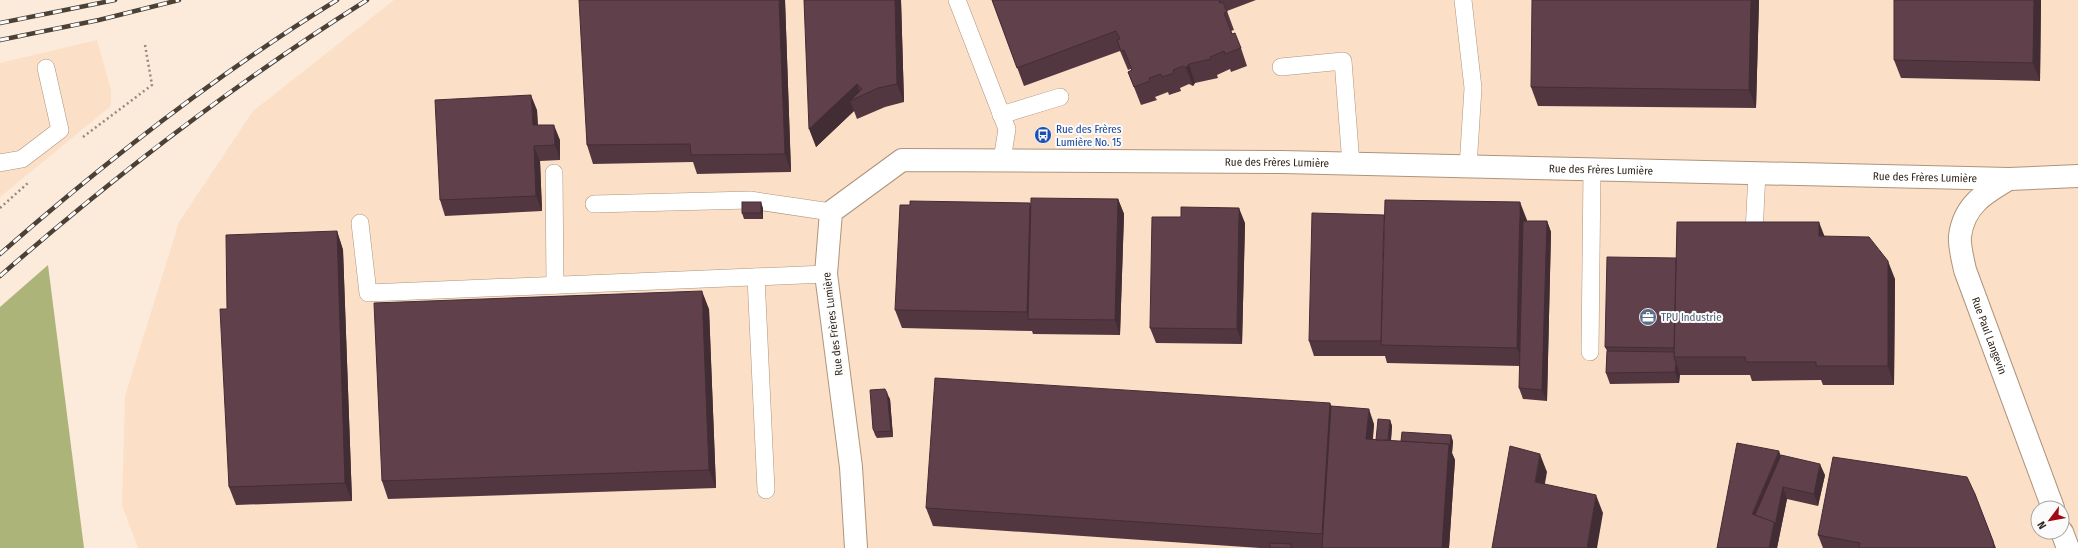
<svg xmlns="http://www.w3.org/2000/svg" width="2078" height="548" font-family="'Fira Sans Condensed',sans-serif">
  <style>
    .built { fill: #fbe0c7; fill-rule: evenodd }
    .forest { fill: #adb479 }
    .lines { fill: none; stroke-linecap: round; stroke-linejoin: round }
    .lane-casing { stroke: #ad947b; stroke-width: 18 }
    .street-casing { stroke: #ad947b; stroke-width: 24 }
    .path { stroke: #96897c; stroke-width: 2.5; stroke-dasharray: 2 3; stroke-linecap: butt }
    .lane { stroke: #fff; stroke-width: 17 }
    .street { stroke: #fff; stroke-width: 22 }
    .rail-casing { stroke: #4c4136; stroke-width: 4.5 }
    .rail { stroke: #fbfbfb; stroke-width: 3; stroke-dasharray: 9; stroke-linecap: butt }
    .wall { fill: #533740 }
    .shaded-wall { fill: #432d34 }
    .building { fill: #60404a; stroke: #432d34 }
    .labels { text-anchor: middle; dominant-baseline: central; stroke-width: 4; stroke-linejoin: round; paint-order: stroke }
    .transit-label { font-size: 11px; fill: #164399; stroke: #fbfbfb; text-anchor: start }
    .street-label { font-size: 11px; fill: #2f251b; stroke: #fbfbfb }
    .service-label { font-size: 11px; fill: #4e5e75; stroke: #fbfbfb; text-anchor: start }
  </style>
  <rect width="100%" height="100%" fill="#fcebdb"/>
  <!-- built -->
  <g class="built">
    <path d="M394 0H2078V548H138L122 505 125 396 179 222 253 111ZM2038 508H2062V532H2038Z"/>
    <path d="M97 40 111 90V106L0 197V63Z"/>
  </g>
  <!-- forest -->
  <path class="forest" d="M48 265 84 548H0V307Z"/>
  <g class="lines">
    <!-- lane casing -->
    <g class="lane-casing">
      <g id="lane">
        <path d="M957 0 1007 129 1002 160"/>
        <path d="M1463 0 1473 88 1468 167"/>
        <path d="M1281 67 1343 61 1351 164"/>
        <path d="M1001 115 1060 97"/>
        <path d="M0 163 22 159 60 130 46 68"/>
        <path d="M554 173 555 285"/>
        <path d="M594 204 750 200 831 212"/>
        <path d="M360 223 368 293 826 274"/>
        <path d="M1754 233 1757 173"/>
        <path d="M756 277 766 490"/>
        <path d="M1590 352 1592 169"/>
      </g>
    </g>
    <!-- street casing -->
    <g class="street-casing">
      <g id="street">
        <path id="s1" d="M2009 179C1985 193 1964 205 1960 236 1959 246 1963 260 1965 270L2053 508"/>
        <path d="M2062 532 2068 548"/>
        <path id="s2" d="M856 548 851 467 826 274 831 212 902 160 1282 162 2009 179 2078 176"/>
      </g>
    </g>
    <!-- path -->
    <g class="path">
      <path d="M83 137 152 85 145 45"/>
      <path d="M0 208 28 183"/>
    </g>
    <!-- lane -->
    <use href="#lane" class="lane"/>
    <!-- street -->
    <use href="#street" class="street"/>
    <!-- rail casing -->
    <g class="rail-casing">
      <g id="rail">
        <path d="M0 23 115 0"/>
        <path d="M0 40 99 20 179 0"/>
        <path d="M0 254C106 161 217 74 337 0"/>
        <path d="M0 276C118 173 235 83 367 0"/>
      </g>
    </g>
    <!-- rail -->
    <use href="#rail" class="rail"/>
  </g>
  <!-- wall -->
  <g class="wall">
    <path d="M785 0 791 172 697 174 693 162 593 164 587 145Z"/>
    <path d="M804 0H901L904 102 885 107 857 119 854 111 816 147Z"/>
    <path d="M992 0H1256L1227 11 1234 30 1231 31 1241 48 1247 66 1231 72 1230 69 1217 75 1218 78 1195 83 1193 86 1189 84 1180 88 1181 91 1169 95 1168 92 1155 97 1157 100 1141 105 1128 72 1131 70V69L1128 70 1120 51 1024 86Z"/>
    <path d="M1759 0 1756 108 1538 106 1531 87Z"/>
    <path d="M1894 0H2041L2040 81 1901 78 1894 60Z"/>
    <path d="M537 110 538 125 560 140V160L540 161 542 211 445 216 440 200Z"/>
    <path d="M1118 199 1124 214 1120 335 1033 334 1032 331 902 328 895 310 1031 206Z"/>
    <path d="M763 208V219H744L742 213Z"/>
    <path d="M1181 217 1245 223 1242 344 1156 343 1150 328Z"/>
    <path d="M1527 221H1547L1551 232 1547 401 1523 399 1519 388 1520 366 1387 363 1385 356H1314L1309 341Z"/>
    <path d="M337 231 343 250 352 501 236 505 229 487 227 309Z"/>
    <path d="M1825 236 1895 279 1894 385H1823L1821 380 1752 381 1750 375H1680V374L1679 383 1610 384 1606 373 1607 351 1605 347 1676 258Z"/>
    <path d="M709 309 716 488 388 499 382 481Z"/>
    <path d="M890 399 893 437 877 438 875 435 873 429Z"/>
    <path d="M1330 403 1331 406 1374 424 1373 439 1376 440 1390 420 1392 426 1391 441H1453L1452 453 1455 460 1449 548H1260L933 526 926 508Z"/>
    <path d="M1781 455 1825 475 1818 506 1787 499 1777 548Z"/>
    <path d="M1975 494 1996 548H1823L1818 535Z"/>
  </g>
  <!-- shaded-wall -->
  <g class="shaded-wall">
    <path d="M779 0H785L791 172 785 154Z"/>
    <path d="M895 0H901L904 102 897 84Z"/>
    <path d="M1751 0H1759L1756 108 1749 90Z"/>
    <path d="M2034 0H2041L2040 81 2033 63Z"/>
    <path d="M1189 64 1195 83 1193 86 1186 68Z"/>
    <path d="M857 84 861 96 850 101 854 111 816 147 809 129Z"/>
    <path d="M531 95 537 110 538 140 533 125Z"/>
    <path d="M554 125 560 140V160L555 145Z"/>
    <path d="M534 146 540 161 542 211 536 196Z"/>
    <path d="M1118 199 1124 214 1120 335 1115 320Z"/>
    <path d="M761 202 763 208V219L761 213Z"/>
    <path d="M1520 202 1527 220 1524 366 1517 348Z"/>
    <path d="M1030 203 1036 222 1029 319 1027 312Z"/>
    <path d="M1239 208 1245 223 1242 344 1237 329Z"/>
    <path d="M1547 221 1551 232 1547 401 1542 390Z"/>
    <path d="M1819 222 1826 240 1819 236Z"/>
    <path d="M337 231 343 250 352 501 345 483Z"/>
    <path d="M1888 261 1895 279 1894 385 1888 366Z"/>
    <path d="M702 291 709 309 716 488 709 470Z"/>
    <path d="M1676 363 1680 374 1679 383 1675 372Z"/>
    <path d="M887 393 890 399 893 437 891 431Z"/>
    <path d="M1330 403 1337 422 1327 548 1322 534Z"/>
    <path d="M1369 409 1374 424 1371 454 1366 439Z"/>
    <path d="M1390 420 1392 426 1390 452 1388 446Z"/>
    <path d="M1451 435 1453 441 1452 453 1455 460 1449 548H1442L1449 444Z"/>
    <path d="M1779 451 1785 466 1761 521 1752 514Z"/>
    <path d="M1540 454 1547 472 1542 500 1535 482Z"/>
    <path d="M1820 464 1825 475 1818 506 1814 494Z"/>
    <path d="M1783 487 1787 499 1777 548H1769L1774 522Z"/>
    <path d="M1596 495 1603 513 1597 548H1587Z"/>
  </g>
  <!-- building -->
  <g class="building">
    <path d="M579 0H779L785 154 691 155 690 144 587 145Z"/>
    <path d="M804 0H895L897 84 878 88 850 101 862 89 857 84 809 129Z"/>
    <path d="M992 0H1219L1220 3 1223 2 1227 12 1224 13 1232 34 1235 33 1241 48 1225 54 1224 51 1210 57 1211 59 1189 64 1186 68 1183 66 1173 70 1174 73 1162 77 1161 74 1149 78 1150 81 1134 87 1128 72 1132 70 1124 50 1121 51 1117 40 1120 39 1116 31 1017 68Z"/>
    <path d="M1532 0H1751L1749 90 1531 87Z"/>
    <path d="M1894 0H2034L2033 63 1894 60Z"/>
    <path d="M531 95 533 125H554L555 145 534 146 536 196 440 200 435 100Z"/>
    <path d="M1031 198 1118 199 1115 320 1028 319Z"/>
    <path d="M1385 200 1520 202 1517 348 1381 345Z"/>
    <path d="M910 201 1030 203 1027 312 895 310 900 205H910Z"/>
    <rect x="742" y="202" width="19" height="11"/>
    <path d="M1181 207 1239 208 1237 329 1150 328 1152 217H1181Z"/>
    <path d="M1312 213 1384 215 1381 341H1309Z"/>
    <path d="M1523 221H1547L1542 390 1519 388Z"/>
    <path d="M1677 222H1819V236L1869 237 1888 261V366H1816V362H1746L1745 357H1674Z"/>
    <path d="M337 231 345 483 229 487 220 309H227L226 235Z"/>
    <path d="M1607 257 1676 258 1674 348 1605 347Z"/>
    <path d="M702 291 709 470 382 481 374 303Z"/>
    <path d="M1607 351 1674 352V357L1676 363 1675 372 1606 373Z"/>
    <path d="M935 378 1330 403 1322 534 926 508Z"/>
    <path d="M885 389 887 393 891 431 875 432 873 429 870 390Z"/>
    <path d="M1331 406 1369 409 1366 439 1449 444 1442 548H1322Z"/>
    <path d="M1378 419 1390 420 1388 440H1376Z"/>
    <path d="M1402 432 1451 435 1450 447 1449 444 1401 441Z"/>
    <path d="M1737 443 1779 451 1752 514 1774 522 1769 548H1717Z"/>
    <path d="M1510 446 1540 454 1535 482 1596 495 1587 548H1492Z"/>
    <path d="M1781 455 1820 464 1814 494 1783 487 1775 526 1774 522 1755 515Z"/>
    <path d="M1833 457 1967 477 1975 494 1993 541 1994 548H1859L1860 543 1818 535Z"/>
    <path d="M1270 543 1291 544V548H1270Z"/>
  </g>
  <!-- icons -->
  <defs>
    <g id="bus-disc" transform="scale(0.9)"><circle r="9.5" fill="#1a4fb4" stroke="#fbfbfb"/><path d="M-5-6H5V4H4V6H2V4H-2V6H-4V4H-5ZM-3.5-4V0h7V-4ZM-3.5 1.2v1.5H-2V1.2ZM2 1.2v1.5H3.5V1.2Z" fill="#fff"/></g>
    <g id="office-disc" transform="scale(0.9)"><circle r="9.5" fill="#5c6f8a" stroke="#fbfbfb"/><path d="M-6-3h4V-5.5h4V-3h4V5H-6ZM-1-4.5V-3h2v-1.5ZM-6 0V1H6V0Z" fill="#fff"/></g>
  </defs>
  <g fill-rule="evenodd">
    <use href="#bus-disc" x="1043" y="135"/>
    <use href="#office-disc" x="1648" y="317"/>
  </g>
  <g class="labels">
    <!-- transit labels -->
    <g class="transit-label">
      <text x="1056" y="129">Rue des Frères<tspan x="1056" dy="13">Lumière No. 15</tspan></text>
    </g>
    <!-- street labels -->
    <g class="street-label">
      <text stroke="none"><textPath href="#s2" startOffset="801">Rue des Frères Lumière</textPath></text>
      <text stroke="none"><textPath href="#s2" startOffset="1125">Rue des Frères Lumière</textPath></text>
      <text stroke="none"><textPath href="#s2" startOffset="1449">Rue des Frères Lumière</textPath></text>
      <text transform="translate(833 324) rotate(-97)">Rue des Frères Lumière</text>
      <text stroke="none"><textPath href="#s1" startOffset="183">Rue Paul Langevin</textPath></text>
    </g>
    <!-- service labels -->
    <g class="service-label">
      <text x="1661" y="317">TPU Industrie</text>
    </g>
  </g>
  <!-- north arrow -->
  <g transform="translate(2050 520) rotate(238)"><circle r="19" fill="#fbfbfb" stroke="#a9a5a1"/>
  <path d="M0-3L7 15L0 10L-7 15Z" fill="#a20714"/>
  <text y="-6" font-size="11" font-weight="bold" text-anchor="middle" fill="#2f251b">N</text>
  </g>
</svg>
